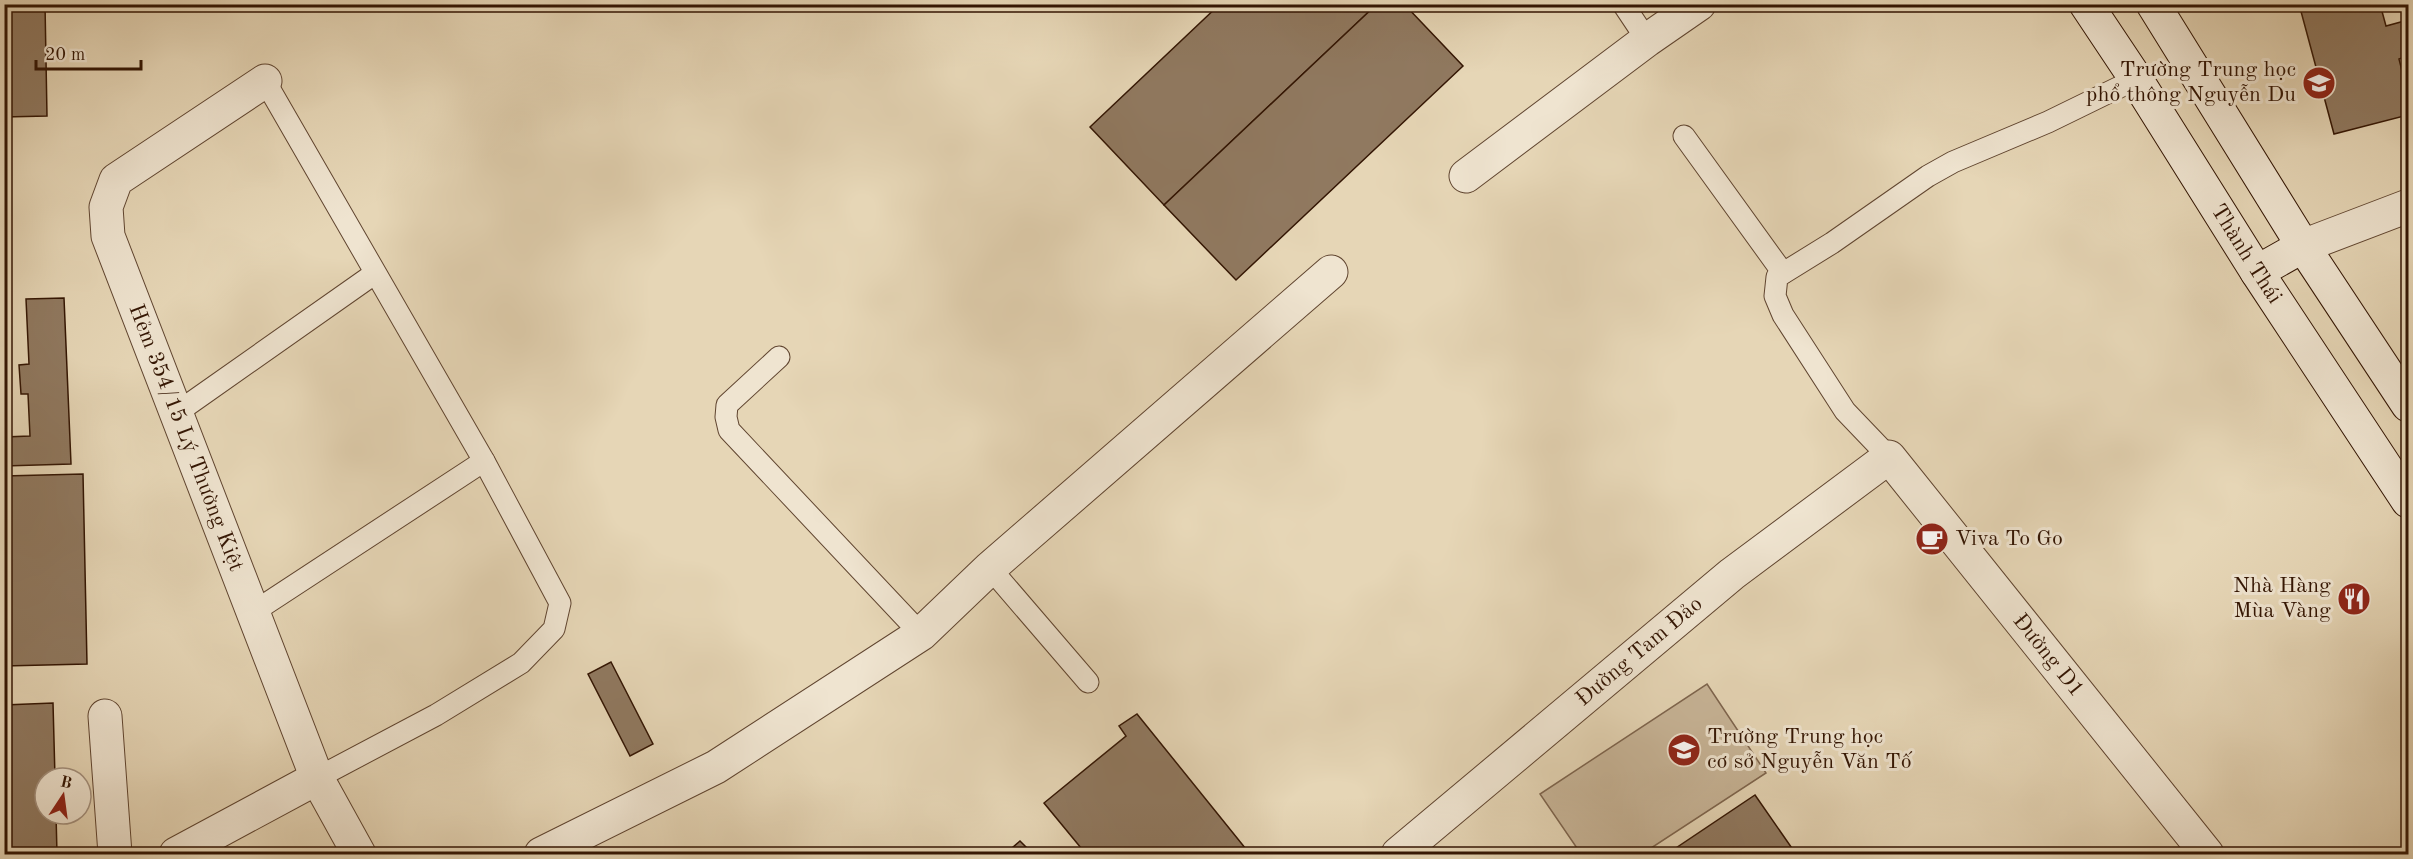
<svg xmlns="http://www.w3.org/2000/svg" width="2413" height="859" font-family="'Old Standard TT',serif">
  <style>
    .green { fill: #c8b598; stroke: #7e654e; stroke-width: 1.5 }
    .building { fill: #907960; stroke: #331503; stroke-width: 1.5 }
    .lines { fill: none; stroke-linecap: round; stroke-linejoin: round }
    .service-casing { stroke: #604530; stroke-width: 23 }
    .minor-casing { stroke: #604530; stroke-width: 35 }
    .secondary-casing { stroke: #331503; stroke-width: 35 }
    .service { stroke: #efe4d0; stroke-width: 21 }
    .minor { stroke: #efe4d0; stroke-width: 33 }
    .secondary { stroke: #efe4d0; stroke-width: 33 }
    .labels { text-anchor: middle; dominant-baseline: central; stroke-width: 6; stroke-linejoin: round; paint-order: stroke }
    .poi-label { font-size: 22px; fill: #331503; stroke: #efe4d0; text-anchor: end }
    .street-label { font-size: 22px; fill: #331503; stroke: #efe4d0 }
  </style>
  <rect width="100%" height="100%" fill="#e6d6b6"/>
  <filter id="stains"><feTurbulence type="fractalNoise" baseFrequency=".00333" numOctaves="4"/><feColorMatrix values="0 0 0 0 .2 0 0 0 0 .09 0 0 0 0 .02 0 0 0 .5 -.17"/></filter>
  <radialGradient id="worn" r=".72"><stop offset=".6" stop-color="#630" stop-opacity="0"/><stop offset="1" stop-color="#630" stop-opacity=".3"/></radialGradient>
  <!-- green -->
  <path class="green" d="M1707 684 1766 773 1642 854H1581L1540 794Z"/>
  <!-- building -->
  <g class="building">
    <path d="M4 4H45L47 116 4 117Z"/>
    <path d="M1220 4H1377L1164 205 1090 127Z"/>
    <path d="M1377 4H1404L1463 66 1236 280 1164 205Z"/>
    <path d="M2299 4H2380L2386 26 2408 20V56L2399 59 2408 95V115L2334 134Z"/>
    <path d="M64 298 71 464 4 466V437L30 436 28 394H21L19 365 29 364 26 299Z"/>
    <path d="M83 474 87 664 4 666V476Z"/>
    <path d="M611 662 653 744 630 756 588 674Z"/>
    <path d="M53 703 55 778H45V814H56L57 854H4V705Z"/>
    <path d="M1137 714 1250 854H1086L1044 803 1126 736 1119 726Z"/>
    <path d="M1755 795 1796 854H1667Z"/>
    <path d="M1020 841 1033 854H1005Z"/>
  </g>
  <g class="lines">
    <!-- service casing -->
    <g class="service-casing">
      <g id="service">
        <path d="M1623 4 1647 40"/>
        <path d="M265 81 484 461 560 603 554 629 521 663 436 715 317 778"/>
        <path d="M1684 136 1783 273"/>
        <path d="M779 357 727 405 726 417 729 430 921 634"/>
        <path d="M175 414 374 274"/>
        <path d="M1889 457 1845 411 1783 315 1775 296 1777 277 1832 243 1928 176 1953 162 2048 122 2136 79"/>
        <path d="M990 568 1088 682"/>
        <path d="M252 613 484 461"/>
      </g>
    </g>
    <!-- minor casing -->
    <g class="minor-casing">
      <g id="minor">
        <path id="s1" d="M265 81 116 180 106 207 108 236 317 778 359 854"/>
        <path d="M1466 176 1647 40 1699 4"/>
        <path d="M2303 246 2408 206"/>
        <path d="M105 716 115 854"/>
        <path d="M176 854 317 778"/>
        <path d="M541 854 716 767 921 634 990 568 1331 272"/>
        <path id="s2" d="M1398 854 1732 574 1889 457 2207 854"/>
      </g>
    </g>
    <!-- secondary casing -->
    <g class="secondary-casing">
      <g id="secondary">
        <path id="s3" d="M2086 4 2136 79 2257 272 2408 501"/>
        <path d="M2153 4 2303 246 2408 405"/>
        <path d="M2257 272 2303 246"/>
      </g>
    </g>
    <!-- service -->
    <use href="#service" class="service"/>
    <!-- minor -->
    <use href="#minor" class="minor"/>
    <!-- secondary -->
    <use href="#secondary" class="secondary"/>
  </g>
  <!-- icons -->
  <defs>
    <g id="school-disc" transform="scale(1.725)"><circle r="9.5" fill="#8f2418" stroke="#efe4d0"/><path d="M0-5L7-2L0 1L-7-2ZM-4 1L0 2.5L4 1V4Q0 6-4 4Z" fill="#fff"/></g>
    <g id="cafe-disc" transform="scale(1.725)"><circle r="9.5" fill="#8f2418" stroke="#efe4d0"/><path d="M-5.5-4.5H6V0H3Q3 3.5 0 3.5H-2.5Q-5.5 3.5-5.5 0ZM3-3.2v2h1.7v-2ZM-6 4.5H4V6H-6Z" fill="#fff"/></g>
    <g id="restaurant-disc" transform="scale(1.725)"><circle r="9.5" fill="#8f2418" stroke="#efe4d0"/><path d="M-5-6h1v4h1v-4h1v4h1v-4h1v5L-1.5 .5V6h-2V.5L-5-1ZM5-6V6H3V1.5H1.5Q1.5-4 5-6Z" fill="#fff"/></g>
  </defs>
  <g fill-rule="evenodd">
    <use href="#school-disc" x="2319" y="83"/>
    <use href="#cafe-disc" x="1932" y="539"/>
    <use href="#restaurant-disc" x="2354" y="599"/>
    <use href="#school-disc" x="1684" y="750"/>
  </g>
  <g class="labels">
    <!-- poi labels -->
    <g class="poi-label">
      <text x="2296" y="70">Trường Trung học<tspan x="2296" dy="25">phổ thông Nguyễn Du</tspan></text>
      <text x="1955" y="539" text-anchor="start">Viva To Go</text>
      <text x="2331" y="586">Nhà Hàng<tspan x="2331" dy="25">Mùa Vàng</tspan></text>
      <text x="1707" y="737" text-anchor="start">Trường Trung học<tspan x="1707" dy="25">cơ sở Nguyễn Văn Tố</tspan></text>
    </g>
    <!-- street labels -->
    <g class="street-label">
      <text stroke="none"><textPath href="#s3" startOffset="297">Thành Thái</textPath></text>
      <text stroke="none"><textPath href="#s1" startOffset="453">Hẻm 354/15 Lý Thường Kiệt</textPath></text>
      <text stroke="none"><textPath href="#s2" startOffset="315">Đường Tam Đảo</textPath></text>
      <text stroke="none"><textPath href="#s2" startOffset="886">Đường D1</textPath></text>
    </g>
  </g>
  <!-- margin -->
  <rect width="2413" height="859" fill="none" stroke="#e6d6b6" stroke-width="24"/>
  <rect x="6" y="6" width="2401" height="847" fill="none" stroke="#331503" stroke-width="3"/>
  <rect x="12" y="12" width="2389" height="835" fill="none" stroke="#331503" stroke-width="1.5"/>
  <!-- north arrow -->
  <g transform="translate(63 796) rotate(13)"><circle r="28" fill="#efe4d0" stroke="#a4917e" stroke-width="1.5"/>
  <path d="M0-4.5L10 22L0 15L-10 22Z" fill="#8f2418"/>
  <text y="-9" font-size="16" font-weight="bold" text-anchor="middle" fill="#331503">B</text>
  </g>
  <!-- scale -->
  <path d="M36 60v9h105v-9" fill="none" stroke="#331503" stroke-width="3"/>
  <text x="45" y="60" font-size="18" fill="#331503" stroke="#efe4d0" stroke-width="4.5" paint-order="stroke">20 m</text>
  <rect width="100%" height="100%" filter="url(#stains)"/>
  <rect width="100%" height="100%" fill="url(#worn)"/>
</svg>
